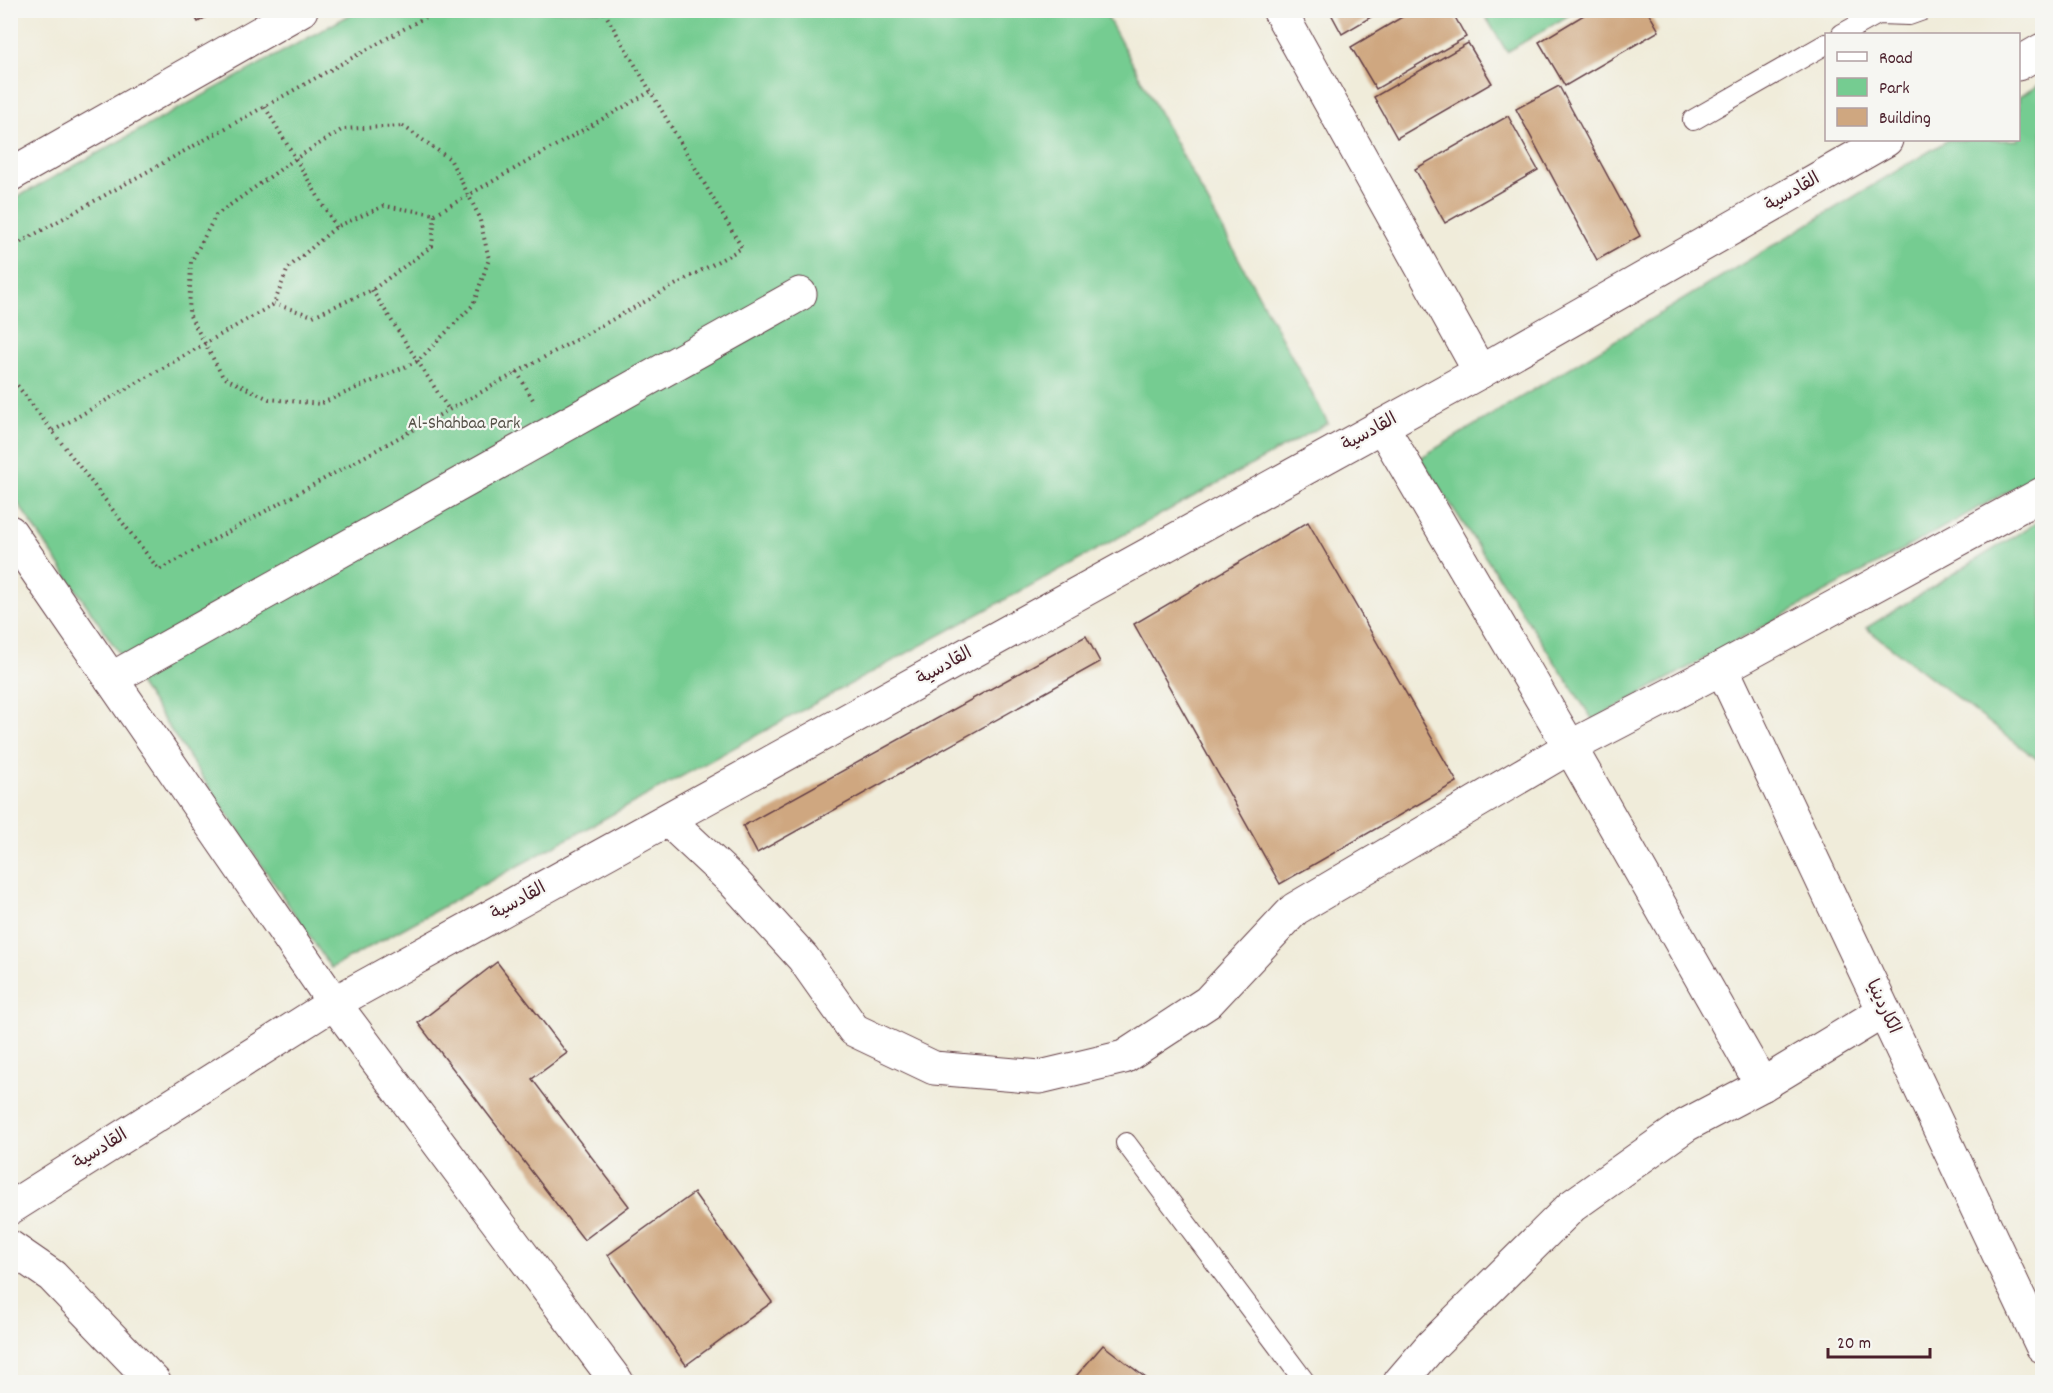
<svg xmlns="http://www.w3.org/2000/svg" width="2053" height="1393" font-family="Dekko,'Playpen Sans Arabic',sans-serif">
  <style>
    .green { fill: #75cc91; stroke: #60765e; stroke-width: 1.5 }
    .building { fill: #cfa780 }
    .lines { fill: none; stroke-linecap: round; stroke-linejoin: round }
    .service-casing { stroke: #633e45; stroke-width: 22 }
    .minor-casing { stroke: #633e45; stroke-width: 35 }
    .path { stroke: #633e45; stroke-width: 4; stroke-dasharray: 1.5 4.5; stroke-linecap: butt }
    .service { stroke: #fff; stroke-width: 20 }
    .minor { stroke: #fff; stroke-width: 33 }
    .labels { text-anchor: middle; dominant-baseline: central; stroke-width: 4.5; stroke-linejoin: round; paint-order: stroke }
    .street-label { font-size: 18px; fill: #4a1f2b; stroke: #f6f6f2 }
    .park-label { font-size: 18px; fill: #57534a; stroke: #f6f6f2 }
  </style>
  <rect width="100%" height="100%" fill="#f6f6f2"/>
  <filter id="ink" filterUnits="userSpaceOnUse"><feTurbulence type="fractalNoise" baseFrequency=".0167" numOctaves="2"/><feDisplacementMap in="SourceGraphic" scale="12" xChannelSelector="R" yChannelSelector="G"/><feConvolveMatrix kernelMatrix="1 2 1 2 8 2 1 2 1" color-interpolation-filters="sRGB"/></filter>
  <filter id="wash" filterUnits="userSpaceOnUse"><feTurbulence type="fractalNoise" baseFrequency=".008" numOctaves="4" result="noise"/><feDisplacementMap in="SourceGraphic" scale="24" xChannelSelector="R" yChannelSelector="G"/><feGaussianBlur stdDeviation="1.35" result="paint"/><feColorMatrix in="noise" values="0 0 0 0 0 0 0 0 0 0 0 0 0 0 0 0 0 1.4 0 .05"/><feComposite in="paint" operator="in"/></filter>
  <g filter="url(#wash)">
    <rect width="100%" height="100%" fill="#f0ecda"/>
    <!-- green -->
    <g class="green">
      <path d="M357 11H1104L1328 423 331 968 11 493 10 201Z"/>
      <path d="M1482 11H1576L1507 52Z"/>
      <path d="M2042 83V473L1593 720 1420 458 1948 140H2018L2019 97Z"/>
      <path d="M2042 519V763L1866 628Z"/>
    </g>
    <g id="blocks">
      <!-- building -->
      <g class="building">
        <path d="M191 10H218L198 22Z"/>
        <path d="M1329 10H1383L1342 34Z"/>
        <path d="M1414 10H1451L1466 37 1376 89 1351 47Z"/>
        <path d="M1592 10H1647L1659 31 1565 86 1539 42Z"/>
        <path d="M1468 43 1492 83 1397 138 1374 97Z"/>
        <path d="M1559 86 1640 236 1597 260 1516 109Z"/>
        <path d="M1508 116 1538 170 1445 223 1415 169Z"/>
        <path d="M1308 522 1457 782 1280 884 1134 624Z"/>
        <path d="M1086 636 1100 662 757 853 743 826Z"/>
        <path d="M497 962 567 1053 532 1079 629 1206 584 1240 418 1023Z"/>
        <path d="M694 1193 772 1302 686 1365 608 1255Z"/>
        <path d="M1103 1345 1151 1382H1071Z"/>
      </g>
    </g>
  </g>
  <g filter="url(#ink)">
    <use href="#blocks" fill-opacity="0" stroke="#633e45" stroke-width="1.5"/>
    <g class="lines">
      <!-- service casing -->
      <g class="service-casing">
        <g id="service">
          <path d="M1842 34 1878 14 1909 15 1923 10"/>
          <path d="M1693 120 1826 44"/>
          <path d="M1126 1143 1305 1382"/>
        </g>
      </g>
      <!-- minor casing -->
      <g class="minor-casing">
        <g id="minor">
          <path d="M1279 10 1480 372"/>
          <path d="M2018 64 2042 50"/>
          <path d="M10 175 301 10"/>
          <path d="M1382 426 1570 747 1762 1085"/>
          <path d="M10 532 334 1003 617 1382"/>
          <path d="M1722 668 2042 1346"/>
          <path d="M111 679 800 294"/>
          <path d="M668 820 732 880 803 958 854 1030 934 1068 1040 1077 1124 1057 1208 1002 1295 909 1570 747 1722 668 2042 494"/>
          <path d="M10 1208 334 1003 1480 372 1886 140"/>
          <path d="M10 1247 52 1276 154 1382"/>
          <path d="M1400 1382 1431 1346 1572 1206 1686 1125 1762 1085 1884 1011"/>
        </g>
      </g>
      <!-- path -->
      <g class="path">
        <path d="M265 107 336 227"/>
        <path d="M403 126 450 159 479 216 489 259 473 305 418 361 320 404 269 399 223 377 189 314 191 262 216 215 295 159 343 129Z"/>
        <path d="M435 214 650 92"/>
        <path d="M10 248 438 10"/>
        <path d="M372 290 449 410"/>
        <path d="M517 372 535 403"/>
        <path d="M10 376 159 570 742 248 603 10"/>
        <path d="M53 431 274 304 288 268 336 227 384 206 435 214 432 246 372 290 313 316 274 304"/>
      </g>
      <!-- service -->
      <use href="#service" class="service"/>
      <!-- minor -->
      <use href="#minor" class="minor"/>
    </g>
  </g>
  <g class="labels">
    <!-- street labels -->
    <g class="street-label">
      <text transform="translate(1793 193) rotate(-30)">القادسية</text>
      <text transform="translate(1370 433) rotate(-29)">القادسية</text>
      <text transform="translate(945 667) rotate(-29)">القادسية</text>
      <text transform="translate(519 902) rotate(-29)">القادسية</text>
      <text transform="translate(1882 1007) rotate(65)">الكاردينيا</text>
      <text transform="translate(101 1150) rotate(-32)">القادسية</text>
    </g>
    <!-- park labels -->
    <g class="park-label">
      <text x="464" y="424">Al-Shahbaa Park</text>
    </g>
  </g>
  <!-- margin -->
  <rect width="2053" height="1393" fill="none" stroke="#f6f6f2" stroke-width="36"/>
  <!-- legend -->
  <rect x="1825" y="33" width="195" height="108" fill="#f6f6f2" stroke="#b1a0a2" stroke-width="1.5"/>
  <rect x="1837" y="52" width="30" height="9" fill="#ffffff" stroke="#b1a0a2" stroke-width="1.5"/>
  <text x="1879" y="63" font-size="18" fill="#4a1f2b">Road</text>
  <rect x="1837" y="78" width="30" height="18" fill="#75cc91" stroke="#b1a0a2" stroke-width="1.5"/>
  <text x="1879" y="93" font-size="18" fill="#4a1f2b">Park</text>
  <rect x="1837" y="108" width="30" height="18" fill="#cfa780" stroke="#b1a0a2" stroke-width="1.5"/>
  <text x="1879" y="123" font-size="18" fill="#4a1f2b">Building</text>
  <!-- scale -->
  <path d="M1828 1348v9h102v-9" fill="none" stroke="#4a1f2b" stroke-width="3"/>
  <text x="1837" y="1348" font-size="18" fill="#4a1f2b" stroke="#f6f6f2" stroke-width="4.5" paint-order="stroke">20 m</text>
</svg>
